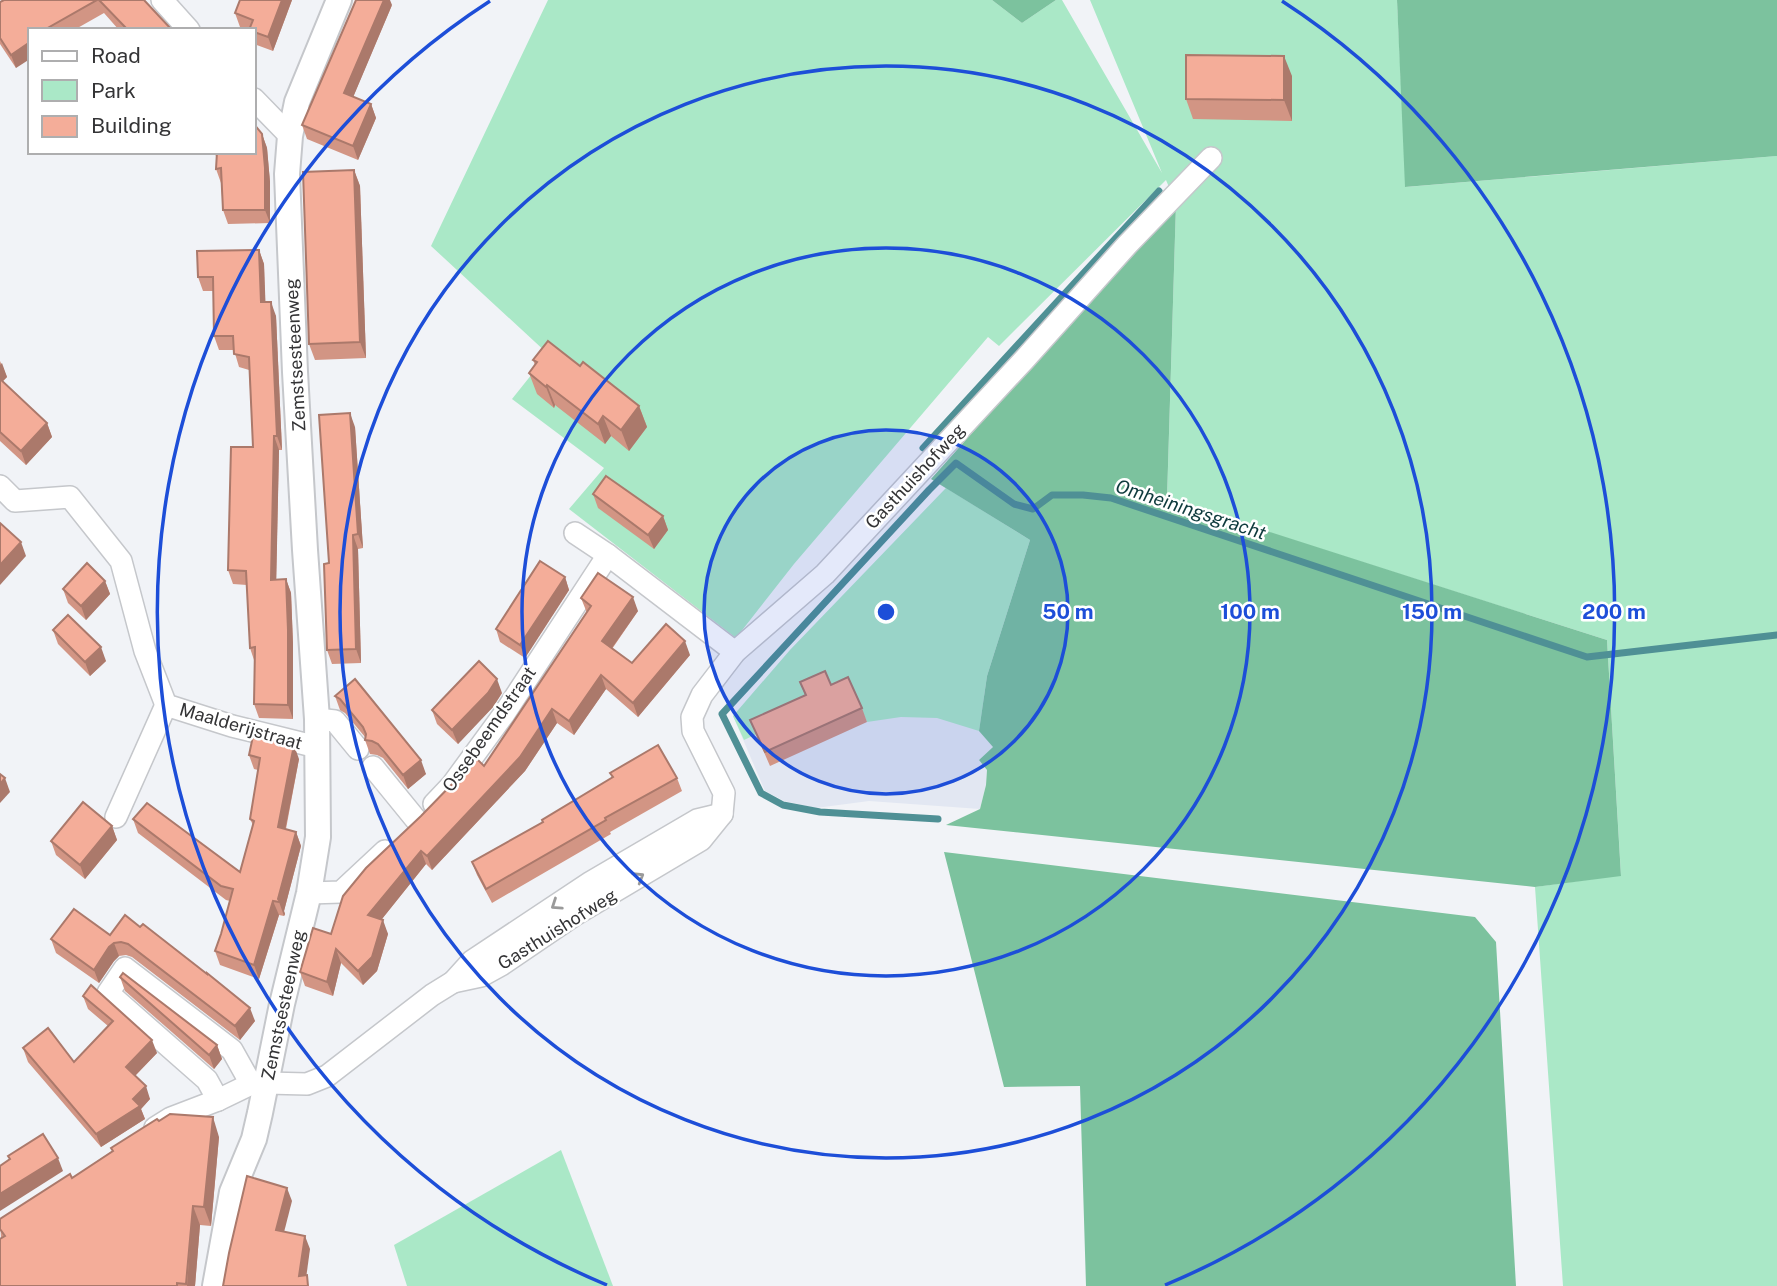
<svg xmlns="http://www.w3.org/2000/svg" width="1777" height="1286" font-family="'Public Sans',sans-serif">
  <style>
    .built { fill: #e2e7f2 }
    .green { fill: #aae8c7 }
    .forest { fill: #7cc29e }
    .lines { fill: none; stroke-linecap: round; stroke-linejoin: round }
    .stream { stroke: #4f9095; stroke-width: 7 }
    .minor-casing { stroke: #c5c7cb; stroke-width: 24 }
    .tertiary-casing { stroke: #c5c7cb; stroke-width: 28 }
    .minor { stroke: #fff; stroke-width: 21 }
    .tertiary { stroke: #fff; stroke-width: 24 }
    .wall { fill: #d29584 }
    .shaded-wall { fill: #ab796b }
    .building { fill: #f4ad99; stroke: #ab796b; stroke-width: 2 }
    .oneway { stroke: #9a9a9a }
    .ring { fill: none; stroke: #1d4ed8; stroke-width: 3.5 }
    .labels { text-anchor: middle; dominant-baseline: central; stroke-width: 5; stroke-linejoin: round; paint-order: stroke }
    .street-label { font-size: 18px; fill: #343436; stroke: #fff }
    .water-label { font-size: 19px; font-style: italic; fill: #0e3a3d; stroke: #fff }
    .centre { fill: #1d4ed8; stroke: #fff; stroke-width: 3.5 }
    .ring-label { font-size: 21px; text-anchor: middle; font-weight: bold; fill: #1d4ed8; stroke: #fff; stroke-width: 5; stroke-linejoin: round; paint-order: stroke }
  </style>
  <rect width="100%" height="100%" fill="#f1f3f7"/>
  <!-- built -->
  <path class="built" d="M946 488 993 747 979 760 987 770 986 785 980 809 869 801 816 808 784 801 765 791 733 716 790 650Z"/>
  <!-- green -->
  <g class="green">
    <path d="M548 0H992L1022 23 1056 0H1062L1162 173 1090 0H1397L1406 187 1777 156V1286H1563L1535 887 1621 875 1607 640 1167 500 1176 204 1166 180 999 346 988 337 794 564 736 638 569 509 604 468 512 399 548 354 431 246Z"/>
    <path d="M946 488 1030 540 987 676 979 731 937 718 901 717 867 722 854 691 811 708 744 740 733 716 790 650Z"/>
    <path d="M561 1150 613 1286H407L394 1245Z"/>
  </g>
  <!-- forest -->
  <g class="forest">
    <path d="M992 0H1056L1022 23Z"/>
    <path d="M1397 0H1777V156L1405 187Z"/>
    <path d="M1176 204 1167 499 1607 640 1621 876 1535 887 946 825 980 809 986 785 987 770 979 760 993 747 979 731 987 676 1030 540 931 479Z"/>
    <path d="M944 852 1475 917 1496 942 1516 1286H1086L1080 1086 1004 1087Z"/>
  </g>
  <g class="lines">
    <!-- stream -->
    <g class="stream">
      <path d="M923 448 1159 191"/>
      <path d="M938 819 820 812 783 805 761 793 722 714 929 490 956 463 1014 504 1033 509 1052 495H1083L1111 498 1587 657 1777 635"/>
    </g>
    <!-- minor casing -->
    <g class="minor-casing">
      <g id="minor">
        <path d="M162 0 189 30"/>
        <path d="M254 99 290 136"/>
        <path d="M0 486 15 501 70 497 121 561 145 651 166 705 232 726 317 747"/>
        <path d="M575 533 608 555 735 652"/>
        <path d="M317 719 335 721 358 749"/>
        <path d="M373 767 417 821"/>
        <path d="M434 804 452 785 504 714 608 555"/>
        <path d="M116 817 166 705"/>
        <path d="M309 893 341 892 385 851"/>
        <path d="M453 982 481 976 501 965 573 916 701 840 722 814 724 793 693 731 692 717 702 695 735 652 825 574 1024 360 1127 245 1211 158"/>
        <path d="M218 1100 207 1080 108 993 125 968 232 1050 251 1084"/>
        <path d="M155 1128 171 1118 218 1100 251 1084 267 1083 307 1084 327 1076 432 995 453 982 472 961 591 882 697 820 722 814"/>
      </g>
    </g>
    <!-- tertiary casing -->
    <g class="tertiary-casing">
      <path id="tertiary" d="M215 1286 232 1192 254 1139 260 1113 282 1004 309 893 318 837 317 719 305 550 295 372 287 174 290 136 297 102 339 0"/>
    </g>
    <!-- minor -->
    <use href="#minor" class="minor"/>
    <!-- tertiary -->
    <use href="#tertiary" class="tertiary"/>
  </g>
  <!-- wall -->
  <g class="wall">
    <path d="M4 0H144L172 30H119L104 13 74 30H30L16 68 0 44V2Z"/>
    <path d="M240 0H292L273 51 254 44V30H248L240 27 235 13Z"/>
    <path d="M392 5 353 97 371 104 376 118 358 160 307 139 302 125Z"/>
    <path d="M1292 76V121L1193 119 1186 99Z"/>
    <path d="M262 134 267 148 270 182V223L228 224 223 210 221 183 216 169 217 157 213 152H254Z"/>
    <path d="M354 170 360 186 366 358 315 360 309 344Z"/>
    <path d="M259 250 264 264 265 302 276 316 282 450H279L276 580 286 579 291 593 293 644V719L259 718 254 704V660L250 648 247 585 233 584 228 570 253 447 249 370 239 367 234 350H219L214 336 213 291H203L198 277Z"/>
    <path d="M533 360 580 366 639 406 647 427 629 451 611 436 605 444 555 405 554 408 537 394 529 373 535 365Z"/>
    <path d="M0 361 7 377 3 381 47 423 52 437 26 465 0 441Z"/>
    <path d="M355 427 363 548 358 549 361 663 332 664 327 650 329 563Z"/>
    <path d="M593 494 663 516 668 530 654 549 598 508Z"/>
    <path d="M565 577 569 590 525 658 500 642 496 629Z"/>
    <path d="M105 581 110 594 86 620 68 603 63 589Z"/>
    <path d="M581 598 638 611 612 649 632 663 690 655 638 717 606 689 574 735 557 723 525 771 432 870 426 864 381 920 388 934 377 971 363 985 341 963 333 996 305 986 300 972 331 934 484 766 587 613Z"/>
    <path d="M53 630 106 661 90 676 58 644Z"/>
    <path d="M355 679 426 774 408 789 383 758 377 755 370 754 365 740V737L345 713 340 710 335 696Z"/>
    <path d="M800 682 831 685 862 708 867 722 770 766 750 720 805 695Z"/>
    <path d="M502 693 493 707 458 744 437 724 432 710Z"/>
    <path d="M249 755 299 759 286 829 296 832 301 846 284 911 285 914 284 916 279 915 259 979 220 965 215 951 221 934 230 901 226 900 138 833 133 819 240 872 253 825 250 819 258 770 254 769Z"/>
    <path d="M610 773 677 778 682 791 610 832 611 834 492 903 477 875 472 862 543 822 612 778Z"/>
    <path d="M112 826 117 840 85 879 56 855 51 841Z"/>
    <path d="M125 915 255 1021 240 1040 132 957 126 955 119 956 114 961 99 983 56 953 51 939 110 935Z"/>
    <path d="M120 977 217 1045 222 1059 214 1069 125 991Z"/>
    <path d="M83 996 157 1053 135 1076 150 1099 141 1109 145 1119 101 1147 28 1062 23 1048 74 1062 108 1026 88 1009Z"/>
    <path d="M159 1121 219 1137 211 1226 200 1225 195 1286H0L1 1239 0 1219 72 1178 112 1151 111 1148Z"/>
  </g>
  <!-- shaded-wall -->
  <g class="shaded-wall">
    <path d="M282 0H292L273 51 268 37Z"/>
    <path d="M383 0H390L392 5 349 107 344 93Z"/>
    <path d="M30 42V59L16 68 11 55Z"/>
    <path d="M1284 56 1292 76V121L1284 100Z"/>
    <path d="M371 104 376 118 358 160 353 146Z"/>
    <path d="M262 134 267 148 270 182V223L265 210Z"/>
    <path d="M354 170 360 186 366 358 360 342Z"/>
    <path d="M259 250 264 264 266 316 261 302Z"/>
    <path d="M271 302 276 316 282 450 277 436Z"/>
    <path d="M2 363 7 377 0 384V365Z"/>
    <path d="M547 385 555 405 554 408 546 387Z"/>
    <path d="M639 406 647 427 629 451 621 430Z"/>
    <path d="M350 413 355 427 363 548 358 534Z"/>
    <path d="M603 416 611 436 605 444 598 424Z"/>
    <path d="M47 423 52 437 26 465 21 451Z"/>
    <path d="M274 436 279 450 276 594 271 580Z"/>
    <path d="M663 516 668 530 654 549 648 535Z"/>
    <path d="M353 535 358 549 361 663 356 649Z"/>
    <path d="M21 542 26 556 0 585V565Z"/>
    <path d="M565 577 569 590 525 658 520 645Z"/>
    <path d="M286 579 291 593 293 644V719L288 705Z"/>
    <path d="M105 581 110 594 86 620 81 606Z"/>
    <path d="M633 597 638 611 607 655 602 641Z"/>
    <path d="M685 641 690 655 638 717 633 703Z"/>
    <path d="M101 647 106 661 90 676 85 662Z"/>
    <path d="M601 675 606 689 574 735 569 721Z"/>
    <path d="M497 679 502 693 493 707 458 744 452 730Z"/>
    <path d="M552 709 557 723 525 771 432 870 427 856Z"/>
    <path d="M294 745 299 759 283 841 278 827Z"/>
    <path d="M421 760 426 774 408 789 403 775Z"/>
    <path d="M5 778 10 792 0 803V784Z"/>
    <path d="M112 826 117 840 85 879 80 865Z"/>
    <path d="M296 832 301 846 284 911 285 914 284 916 278 899Z"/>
    <path d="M421 851 426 864 374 929 368 915Z"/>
    <path d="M273 901 279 915 259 979 254 965Z"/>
    <path d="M383 920 388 934 377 971 363 985 358 971Z"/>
    <path d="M114 943 119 956 114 961 99 983 94 970 109 947Z"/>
    <path d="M336 949 341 963 333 996 327 982Z"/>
    <path d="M250 1008 255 1021 240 1040 235 1026Z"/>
    <path d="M152 1040 157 1053 131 1080 126 1067Z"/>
    <path d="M217 1045 222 1059 214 1069 209 1055Z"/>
    <path d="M146 1086 150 1099 141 1109 145 1119 101 1147 96 1134Z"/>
    <path d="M213 1117 219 1137 211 1226 204 1207Z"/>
    <path d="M58 1158 63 1171 0 1211V1194Z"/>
    <path d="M287 1188 292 1201 281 1244 276 1230Z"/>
    <path d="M193 1206 200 1225 195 1286H187Z"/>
    <path d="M305 1236 310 1249 305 1286 299 1276Z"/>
  </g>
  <!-- building -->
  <g class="building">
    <path d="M4 0H97L44 30H30V42L11 55 0 38V2Z"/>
    <path d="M99 0H144L172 30H125L126 28Z"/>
    <path d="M240 0H282L268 37 254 32V30H249L253 20 235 13Z"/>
    <path d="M356 0H384L344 93 371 104 353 146 302 125Z"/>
    <path d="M1186 55 1284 56V100L1186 99Z"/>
    <path d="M254 124 262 134 265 168V210H223L221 168 216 169 217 152H254Z"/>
    <path d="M354 170 360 342 309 344 303 172Z"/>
    <path d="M259 250 261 302H271L277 436H274L271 580 286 579 288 630V705L254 704 255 647 250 648 246 571 228 570 231 447H253L249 357 234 354 233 336H214L213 277H198L197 251Z"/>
    <path d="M548 341 580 366 583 362 639 406 621 430 603 416 598 424 547 385 546 387 529 373 537 362 533 360Z"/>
    <path d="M0 379 47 423 21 451 0 432Z"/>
    <path d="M350 413 358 534 353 535 356 649 327 650 324 564 329 563 319 415Z"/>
    <path d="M606 476 663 516 648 535 593 494Z"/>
    <path d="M0 523 21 542 0 565Z"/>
    <path d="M540 561 565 577 520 645 496 629Z"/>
    <path d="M87 563 105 581 81 606 63 589Z"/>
    <path d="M598 573 633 597 602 641 632 663 666 624 685 641 633 703 601 675 569 721 552 709 520 757 427 856 421 851 368 915 383 920 372 957 358 971 336 949 327 982 300 972 313 928 331 934 343 896 366 868 421 816 456 780 474 756 484 766 591 606 581 598Z"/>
    <path d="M68 615 101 647 85 662 53 630Z"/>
    <path d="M479 661 497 679 488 693 452 730 432 710Z"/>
    <path d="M825 671 831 685 848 677 862 708 765 752 750 720 806 695 800 682Z"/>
    <path d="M355 679 421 760 403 775 378 744 372 741 365 740 366 734 363 727 340 699 335 696Z"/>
    <path d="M253 736 294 745 278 827 296 832 278 899 280 901 279 902 273 901 254 965 215 951 221 934 233 889 221 886 133 819 147 803 240 872 254 821 250 819 260 758 249 755Z"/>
    <path d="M658 745 677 778 605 818 606 820 486 889 472 862 543 822 542 820 613 777 610 773Z"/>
    <path d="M0 774 5 778 0 784Z"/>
    <path d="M83 802 112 826 80 865 51 841Z"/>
    <path d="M74 909 110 935 125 915 140 927 143 924 207 974V973L250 1008 235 1026 128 944 121 942 114 943 109 947 94 970 51 939Z"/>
    <path d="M123 973 217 1045 209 1055 120 977Z"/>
    <path d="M91 985 152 1040 126 1067 146 1086 133 1099 140 1106 96 1134 23 1048 48 1028 74 1062 113 1021 83 996Z"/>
    <path d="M170 1114 213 1117 204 1207 193 1206 186 1284 177 1283V1286H0V1239L5 1236 0 1229V1219L70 1174 72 1178 113 1151 111 1148 157 1119 159 1121Z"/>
    <path d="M43 1134 58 1158 0 1194V1166L10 1159 8 1156Z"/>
    <path d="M247 1176 287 1188 276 1230 305 1236 299 1276 307 1275 308 1286H223L229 1253Z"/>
  </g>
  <!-- one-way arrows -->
  <defs><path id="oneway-chevron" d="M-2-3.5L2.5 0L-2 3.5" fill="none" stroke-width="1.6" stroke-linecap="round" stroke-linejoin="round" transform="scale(1.75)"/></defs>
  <g class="oneway">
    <use href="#oneway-chevron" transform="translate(639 877) rotate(-31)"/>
    <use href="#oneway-chevron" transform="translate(556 905) rotate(146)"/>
  </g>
  <!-- distance rings -->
  <circle cx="886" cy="612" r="182" fill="#1d4ed8" fill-opacity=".12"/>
  <g class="ring">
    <circle cx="886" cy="612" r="182"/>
    <circle cx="886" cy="612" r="364"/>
    <circle cx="886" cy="612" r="546"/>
    <path d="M607 1285A728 728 0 0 1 490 1M1282 1A728 728 0 0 1 1165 1285"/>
  </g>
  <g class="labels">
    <!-- street labels -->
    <g class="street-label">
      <text transform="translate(295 355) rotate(-93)">Zemstsesteenweg</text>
      <text transform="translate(915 476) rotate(-47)">Gasthuishofweg</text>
      <text transform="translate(241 726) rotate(16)">Maalderijstraat</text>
      <text transform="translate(489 729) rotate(-55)">Ossebeemdstraat</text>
      <text transform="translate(557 929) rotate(-32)">Gasthuishofweg</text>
      <text transform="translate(283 1005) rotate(-78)">Zemstsesteenweg</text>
    </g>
    <!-- water labels -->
    <g class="water-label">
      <text transform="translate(1191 509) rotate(18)">Omheiningsgracht</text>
    </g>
  </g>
  <circle cx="886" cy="612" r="10" class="centre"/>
  <g class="ring-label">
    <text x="1068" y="619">50 m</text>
    <text x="1250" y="619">100 m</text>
    <text x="1432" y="619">150 m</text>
    <text x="1614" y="619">200 m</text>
  </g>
  <!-- legend -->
  <rect x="28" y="28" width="228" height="126" fill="#ffffff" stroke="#aeaeaf" stroke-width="2"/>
  <rect x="42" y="51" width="35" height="10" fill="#ffffff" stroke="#aeaeaf" stroke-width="2"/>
  <text x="91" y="63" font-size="21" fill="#343436">Road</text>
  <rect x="42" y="80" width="35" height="21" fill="#aae8c7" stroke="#aeaeaf" stroke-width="2"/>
  <text x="91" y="98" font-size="21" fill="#343436">Park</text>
  <rect x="42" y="116" width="35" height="21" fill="#f4ad99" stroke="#aeaeaf" stroke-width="2"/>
  <text x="91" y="133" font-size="21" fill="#343436">Building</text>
</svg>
